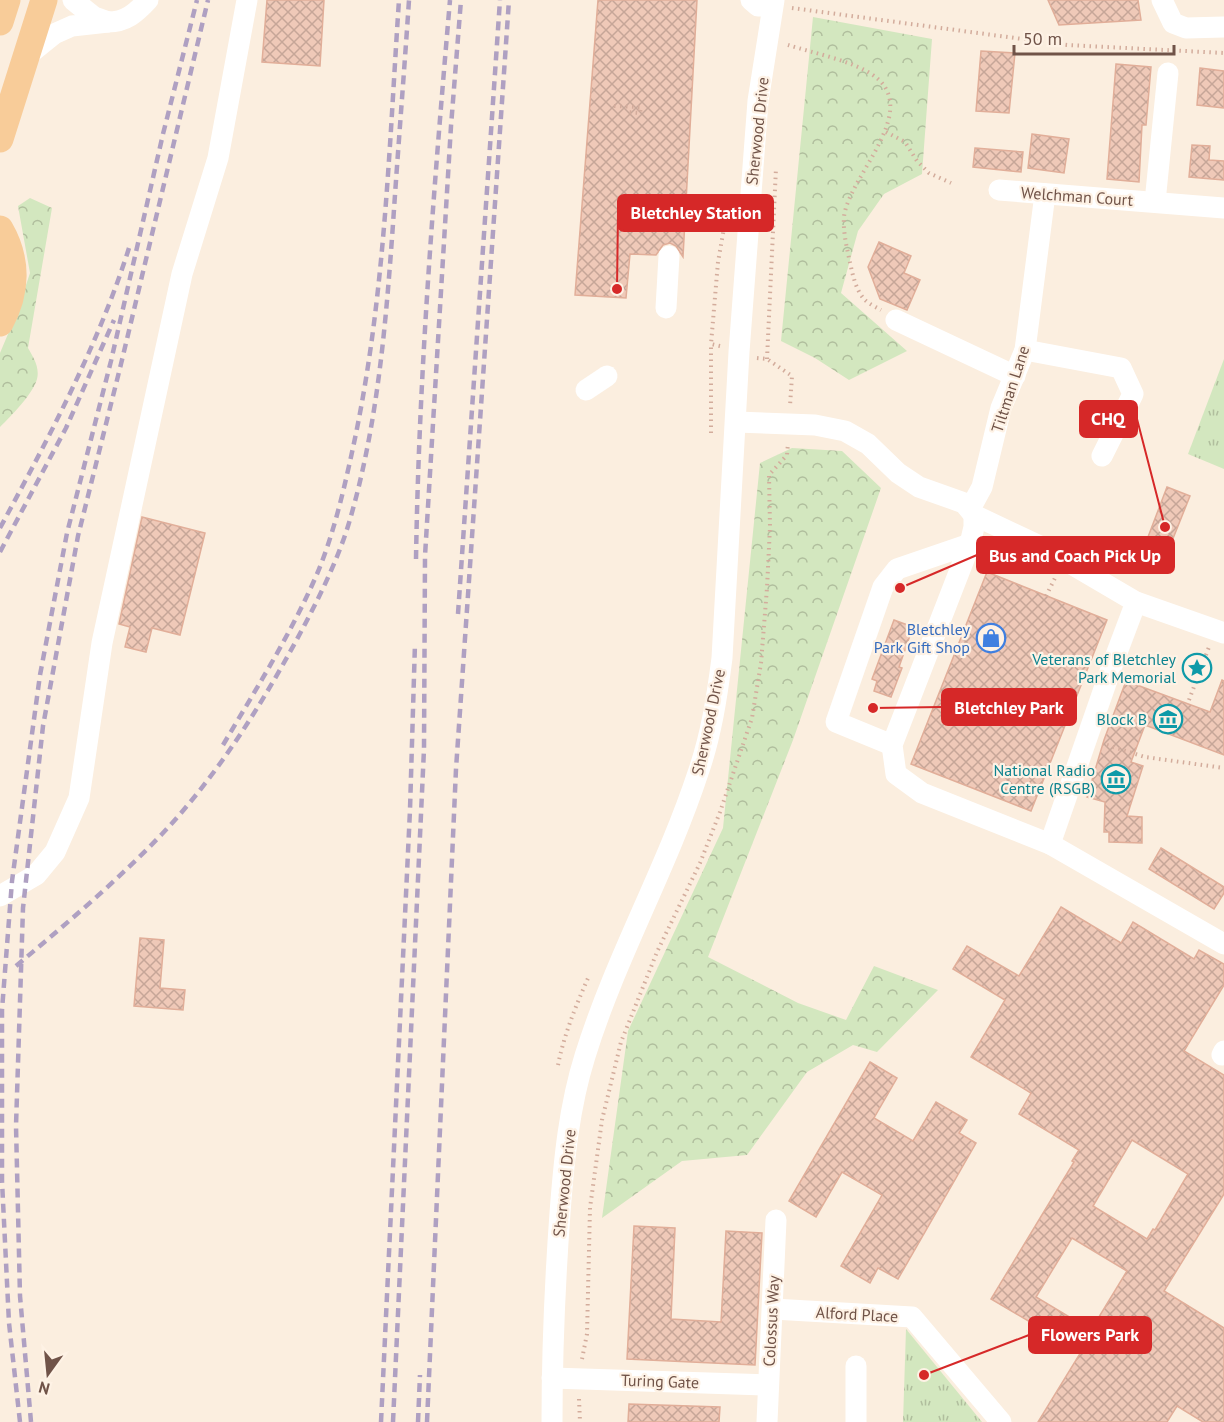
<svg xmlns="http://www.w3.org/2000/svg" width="1224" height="1422" font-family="'PT Sans',sans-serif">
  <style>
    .forest { fill: url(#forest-crowns) }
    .park { fill: url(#park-tufts) }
    .building { fill: url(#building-cross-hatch); stroke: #e1ae99; stroke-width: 1.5; fill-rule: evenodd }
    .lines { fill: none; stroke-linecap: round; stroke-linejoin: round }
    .path { stroke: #d3ac9c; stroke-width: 4; stroke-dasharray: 1.5 4.5; stroke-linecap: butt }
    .minor { stroke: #fff; stroke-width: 21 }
    .major { stroke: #f8cc99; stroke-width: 27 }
    .rail { stroke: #afa0c2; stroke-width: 4.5; stroke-dasharray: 9 6; stroke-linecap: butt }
    .labels { text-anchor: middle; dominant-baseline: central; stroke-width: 4.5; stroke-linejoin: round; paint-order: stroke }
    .street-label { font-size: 16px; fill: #705348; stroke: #fef2e5 }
    .shop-label { font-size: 16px; fill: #366cbe; stroke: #fef2e5; text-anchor: end }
    .culture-label { font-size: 16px; fill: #0d838f; stroke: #fef2e5; text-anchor: end }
    .leader { fill: none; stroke: #d62828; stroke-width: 2 }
    .callout-dot { fill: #d62828; stroke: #fef2e5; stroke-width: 2 }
    .callout { fill: #d62828; stroke: #d62828; stroke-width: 2 }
    .callout-label { font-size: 18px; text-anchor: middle; font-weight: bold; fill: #fff }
  </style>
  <defs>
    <pattern id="forest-crowns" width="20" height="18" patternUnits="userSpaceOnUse" patternTransform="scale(1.5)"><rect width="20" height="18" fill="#d3e7bf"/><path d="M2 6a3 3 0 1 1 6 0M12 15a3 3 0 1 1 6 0" fill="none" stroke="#b0be9d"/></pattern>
    <pattern id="park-tufts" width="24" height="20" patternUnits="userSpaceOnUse" patternTransform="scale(1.5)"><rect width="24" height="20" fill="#d3e7bf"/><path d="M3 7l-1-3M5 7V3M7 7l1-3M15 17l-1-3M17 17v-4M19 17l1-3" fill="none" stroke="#b0be9d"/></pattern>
    <pattern id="building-cross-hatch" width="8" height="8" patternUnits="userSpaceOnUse" patternTransform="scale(1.5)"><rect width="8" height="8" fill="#efc9b8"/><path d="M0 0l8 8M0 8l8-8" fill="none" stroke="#c6a698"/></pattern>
  </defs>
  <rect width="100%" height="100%" fill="#fbeedf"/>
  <!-- forest -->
  <g class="forest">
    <path d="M813 17 932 39 922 174 884 194 858 231 841 293 907 351 849 380 815 358 781 341Z"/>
    <path d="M30 198 52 208 28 348C33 357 40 367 37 379 33 394 11 416 0 427V353L16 315 30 273 18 206Z"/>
    <path d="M792 448 842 451 881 488 793 740 708 957 798 1003 846 1020 874 966 938 990 877 1052 853 1045 807 1072 747 1155 682 1161 602 1218 628 1031 723 828 760 463Z"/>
  </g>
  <!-- park -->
  <g class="park">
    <path d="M1224 359V469L1188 454Z"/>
    <path d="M906 1329 982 1422H903Z"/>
  </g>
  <!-- building -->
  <g class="building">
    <path d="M267 0H324L320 66 262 62Z"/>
    <path d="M598 0H697L683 257 676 246 670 243 663 245 656 255 630 254 626 298 575 295Z"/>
    <path d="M1048 0H1138L1141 20 1059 25Z"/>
    <path d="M981 51 1015 53 1009 113 976 111Z"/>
    <path d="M1116 64 1151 67 1146 125H1142L1139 182 1107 179Z"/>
    <path d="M1200 68 1224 71V108L1197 105Z"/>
    <path d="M1032 134 1069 139 1064 173 1028 168Z"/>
    <path d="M1192 145 1210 146 1209 160 1224 161V180L1189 177Z"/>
    <path d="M975 148 1023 152 1021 172 973 167Z"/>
    <path d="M879 242 911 256 904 273 920 280 907 310 880 299 868 267Z"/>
    <path d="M1167 487 1190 496 1162 566 1140 558Z"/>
    <path d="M142 517 205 533 180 635 152 628 146 652 125 647 130 627 119 624Z"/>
    <path d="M987 572 1107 620 1031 811 911 764Z"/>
    <path d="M894 620 913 627 899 667 902 668 891 697 874 691 877 681 872 679Z"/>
    <path d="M1222 680 1224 681V755L1145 725 1131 762 1143 766 1127 816 1142 817V843L1109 842V832H1104L1105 802 1087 797 1104 740 1126 681 1210 712Z"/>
    <path d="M1161 848 1224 887V893L1214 909 1149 869Z"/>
    <path d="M1061 907 1121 943 1133 922 1194 959 1199 950 1224 964V985L1184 1051 1224 1075V1194L1164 1291 1224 1328V1422H1203L1177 1406 1167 1422H1038L1081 1352 991 1299 1074 1162 1072 1161 1079 1150 1019 1114 1031 1093 971 1057 1005 1000 953 969 967 946 1019 976ZM1132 1140 1188 1174 1155 1230 1153 1229 1147 1239 1093 1206ZM1072 1238 1127 1271 1091 1330 1036 1297Z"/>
    <path d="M140 938 164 940 160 988 185 990 183 1010 134 1006Z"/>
    <path d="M870 1062 897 1078 874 1118 913 1141 936 1102 967 1120 959 1133 976 1143 898 1279 878 1268 870 1283 841 1266 882 1195 842 1172 816 1217 789 1201Z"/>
    <path d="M634 1226 675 1228 671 1319 721 1322 726 1231 762 1233 755 1365 627 1359Z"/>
    <path d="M629 1404 720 1407 719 1422H628Z"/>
  </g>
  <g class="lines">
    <!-- path -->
    <g class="path">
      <path d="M792 8 1067 45 1224 53"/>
      <path d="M788 45C813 53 859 62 878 79 918 115 848 178 844 217 843 230 846 244 849 258 852 271 855 290 865 300 869 304 876 307 881 310"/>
      <path d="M614 106 641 107 640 113 627 112"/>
      <path d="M886 132 905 142 917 161 929 173 951 183"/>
      <path d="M720 346 711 344 718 262 727 211"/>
      <path d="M757 358 767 359 792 376 790 406"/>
      <path d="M767 359 776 168"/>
      <path d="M711 433V344"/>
      <path d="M1046 596 1055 578"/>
      <path d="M1189 700 1209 647"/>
      <path d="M1107 745 1145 757 1224 768"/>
      <path d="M558 1065C564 1035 576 1005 589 976"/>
      <path d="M582 1359 587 1334 590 1208 602 1120 621 1042 657 952 700 863 720 812 752 718 761 663 767 588 770 527 769 475 787 455 788 443"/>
      <path d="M579 1399 580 1422"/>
    </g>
    <!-- minor -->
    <g class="minor">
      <path d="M751 0 758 6H772"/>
      <path d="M1162 0 1173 23 1186 28 1224 27"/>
      <path d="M108 22C126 22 136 13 148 0"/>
      <path d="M28 55 54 34 72 26 108 22 94 17 73 0"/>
      <path d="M999 190 1224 208"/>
      <path d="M1155 202 1168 73"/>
      <path d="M666 308 669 256"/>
      <path d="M896 320 1015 376"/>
      <path d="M1025 350 1121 368 1133 394 1102 456"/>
      <path d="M586 390 607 376"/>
      <path d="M736 422 815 425 845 431 868 444 898 473 919 487 964 503 974 515 1044 548 1136 602 1224 633"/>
      <path d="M970 509 982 487 1001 408 1025 350 1045 194"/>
      <path d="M974 515V527L970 544 892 745 896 774 922 793 1050 844 1224 944"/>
      <path d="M892 745 836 722 883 587 897 569 970 544"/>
      <path d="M1050 844 1113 663 1136 602"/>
      <path d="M0 896 36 875 55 852 79 798 102 643 182 274 218 158 247 0"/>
      <path d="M1222 1055 1224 1051"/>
      <path d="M773 1309 912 1317 1001 1422"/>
      <path d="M552 1378 768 1385"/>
      <path d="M552 1422C552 1352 555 1282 560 1213 564 1160 569 1107 585 1056 615 959 666 870 698 773 711 736 717 697 722 658L739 352 758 101 774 0"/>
      <path d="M767 1422 776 1220"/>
      <path d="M856 1422V1366"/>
    </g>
    <!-- major -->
    <g class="major">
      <path d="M0 22 7 0"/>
      <path d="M0 139 44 0"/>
      <path d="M0 229C18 260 17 292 0 323"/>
    </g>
    <!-- rail -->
    <g class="rail">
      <path d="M0 528C49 437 98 346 129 248"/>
      <path d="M0 552 66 428 114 320"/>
      <path d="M416 559C419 372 434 186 450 0"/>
      <path d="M458 614 500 0"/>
      <path d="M223 745C256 689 291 634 317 574 334 534 345 485 354 443 385 297 389 148 399 0"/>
      <path d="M16 966C66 924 117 881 162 834 216 777 259 709 296 641 317 602 339 559 351 516 378 421 386 322 393 224 398 149 404 75 409 0"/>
      <path d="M20 1422 9 1323 2 1181V1010L12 881 40 675 67 533 111 361 163 134 197 0"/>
      <path d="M31 1422 20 1296 16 1126 23 908 43 726 78 536 121 364 208 0"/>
      <path d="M381 1422 410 810 415 643"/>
      <path d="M393 1422 424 749 425 556 451 126 461 0"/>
      <path d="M418 1422 420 1375"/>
      <path d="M427 1422 456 769 509 0"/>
    </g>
  </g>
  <!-- icons -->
  <defs>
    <g id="shop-ring" transform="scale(1.5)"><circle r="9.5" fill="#fef2e5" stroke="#3f7fe0" stroke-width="1.5"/><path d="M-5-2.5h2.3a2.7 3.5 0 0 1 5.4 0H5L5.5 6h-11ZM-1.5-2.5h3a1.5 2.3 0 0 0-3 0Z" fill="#3f7fe0"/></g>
    <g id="sight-ring" transform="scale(1.5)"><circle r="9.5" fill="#fef2e5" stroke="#0f9aa8" stroke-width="1.5"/><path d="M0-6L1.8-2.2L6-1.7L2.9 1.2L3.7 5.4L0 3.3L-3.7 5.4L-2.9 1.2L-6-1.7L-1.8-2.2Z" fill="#0f9aa8"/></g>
    <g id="museum-ring" transform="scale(1.5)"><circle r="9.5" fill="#fef2e5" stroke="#0f9aa8" stroke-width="1.5"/><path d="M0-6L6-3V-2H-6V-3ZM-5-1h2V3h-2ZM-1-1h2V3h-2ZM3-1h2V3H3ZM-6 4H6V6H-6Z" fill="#0f9aa8"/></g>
  </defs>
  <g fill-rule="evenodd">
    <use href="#shop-ring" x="991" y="638"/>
    <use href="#sight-ring" x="1197" y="668"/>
    <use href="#museum-ring" x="1168" y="719"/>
    <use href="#museum-ring" x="1116" y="779"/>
  </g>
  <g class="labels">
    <!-- street labels -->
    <g class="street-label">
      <text transform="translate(757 131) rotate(-84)">Sherwood Drive</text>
      <text transform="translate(1077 196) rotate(4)">Welchman Court</text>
      <text transform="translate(1010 389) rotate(-72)">Tiltman Lane</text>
      <text transform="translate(708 722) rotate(-78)">Sherwood Drive</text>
      <text transform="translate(564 1183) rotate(-84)">Sherwood Drive</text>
      <text transform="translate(857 1314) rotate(3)">Alford Place</text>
      <text transform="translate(771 1321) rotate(-87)">Colossus Way</text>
      <text transform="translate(660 1381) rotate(2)">Turing Gate</text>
    </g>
    <!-- shop labels -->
    <g class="shop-label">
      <text x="970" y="629">Bletchley<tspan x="970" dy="18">Park Gift Shop</tspan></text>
    </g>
    <!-- culture labels -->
    <g class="culture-label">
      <text x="1176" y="659">Veterans of Bletchley<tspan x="1176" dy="18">Park Memorial</tspan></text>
      <text x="1147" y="719">Block B</text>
      <text x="1095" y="770">National Radio<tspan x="1095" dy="18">Centre (RSGB)</tspan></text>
    </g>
  </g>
  <!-- callouts -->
  <path class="leader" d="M617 289L618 213M1165 527L1137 419M900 588L977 555M873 708L942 707M924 1375L1029 1335"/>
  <g class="callout-dot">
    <circle cx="617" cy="289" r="6"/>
    <circle cx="1165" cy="527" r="6"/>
    <circle cx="900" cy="588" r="6"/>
    <circle cx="873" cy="708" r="6"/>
    <circle cx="924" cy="1375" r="6"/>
  </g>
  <g class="callout">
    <rect x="618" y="195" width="155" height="36" rx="6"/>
    <rect x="1080" y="401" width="57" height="36" rx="6"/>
    <rect x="977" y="537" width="197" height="36" rx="6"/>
    <rect x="942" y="689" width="134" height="36" rx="6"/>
    <rect x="1029" y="1317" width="122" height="36" rx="6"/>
  </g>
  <g class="callout-label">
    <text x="696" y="219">Bletchley Station</text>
    <text x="1108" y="425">CHQ</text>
    <text x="1075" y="562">Bus and Coach Pick Up</text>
    <text x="1009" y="714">Bletchley Park</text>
    <text x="1090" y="1341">Flowers Park</text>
  </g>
  <!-- north arrow -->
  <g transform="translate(48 1374) rotate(195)" stroke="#fef2e5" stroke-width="4.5" paint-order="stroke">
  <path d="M0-4.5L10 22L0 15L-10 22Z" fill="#705348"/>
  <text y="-9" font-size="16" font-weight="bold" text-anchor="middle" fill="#705348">N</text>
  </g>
  <!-- scale -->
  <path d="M1014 45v9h160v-9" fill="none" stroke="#705348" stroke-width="3"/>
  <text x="1023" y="45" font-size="18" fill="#705348" stroke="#fef2e5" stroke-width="4.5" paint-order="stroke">50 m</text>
</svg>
